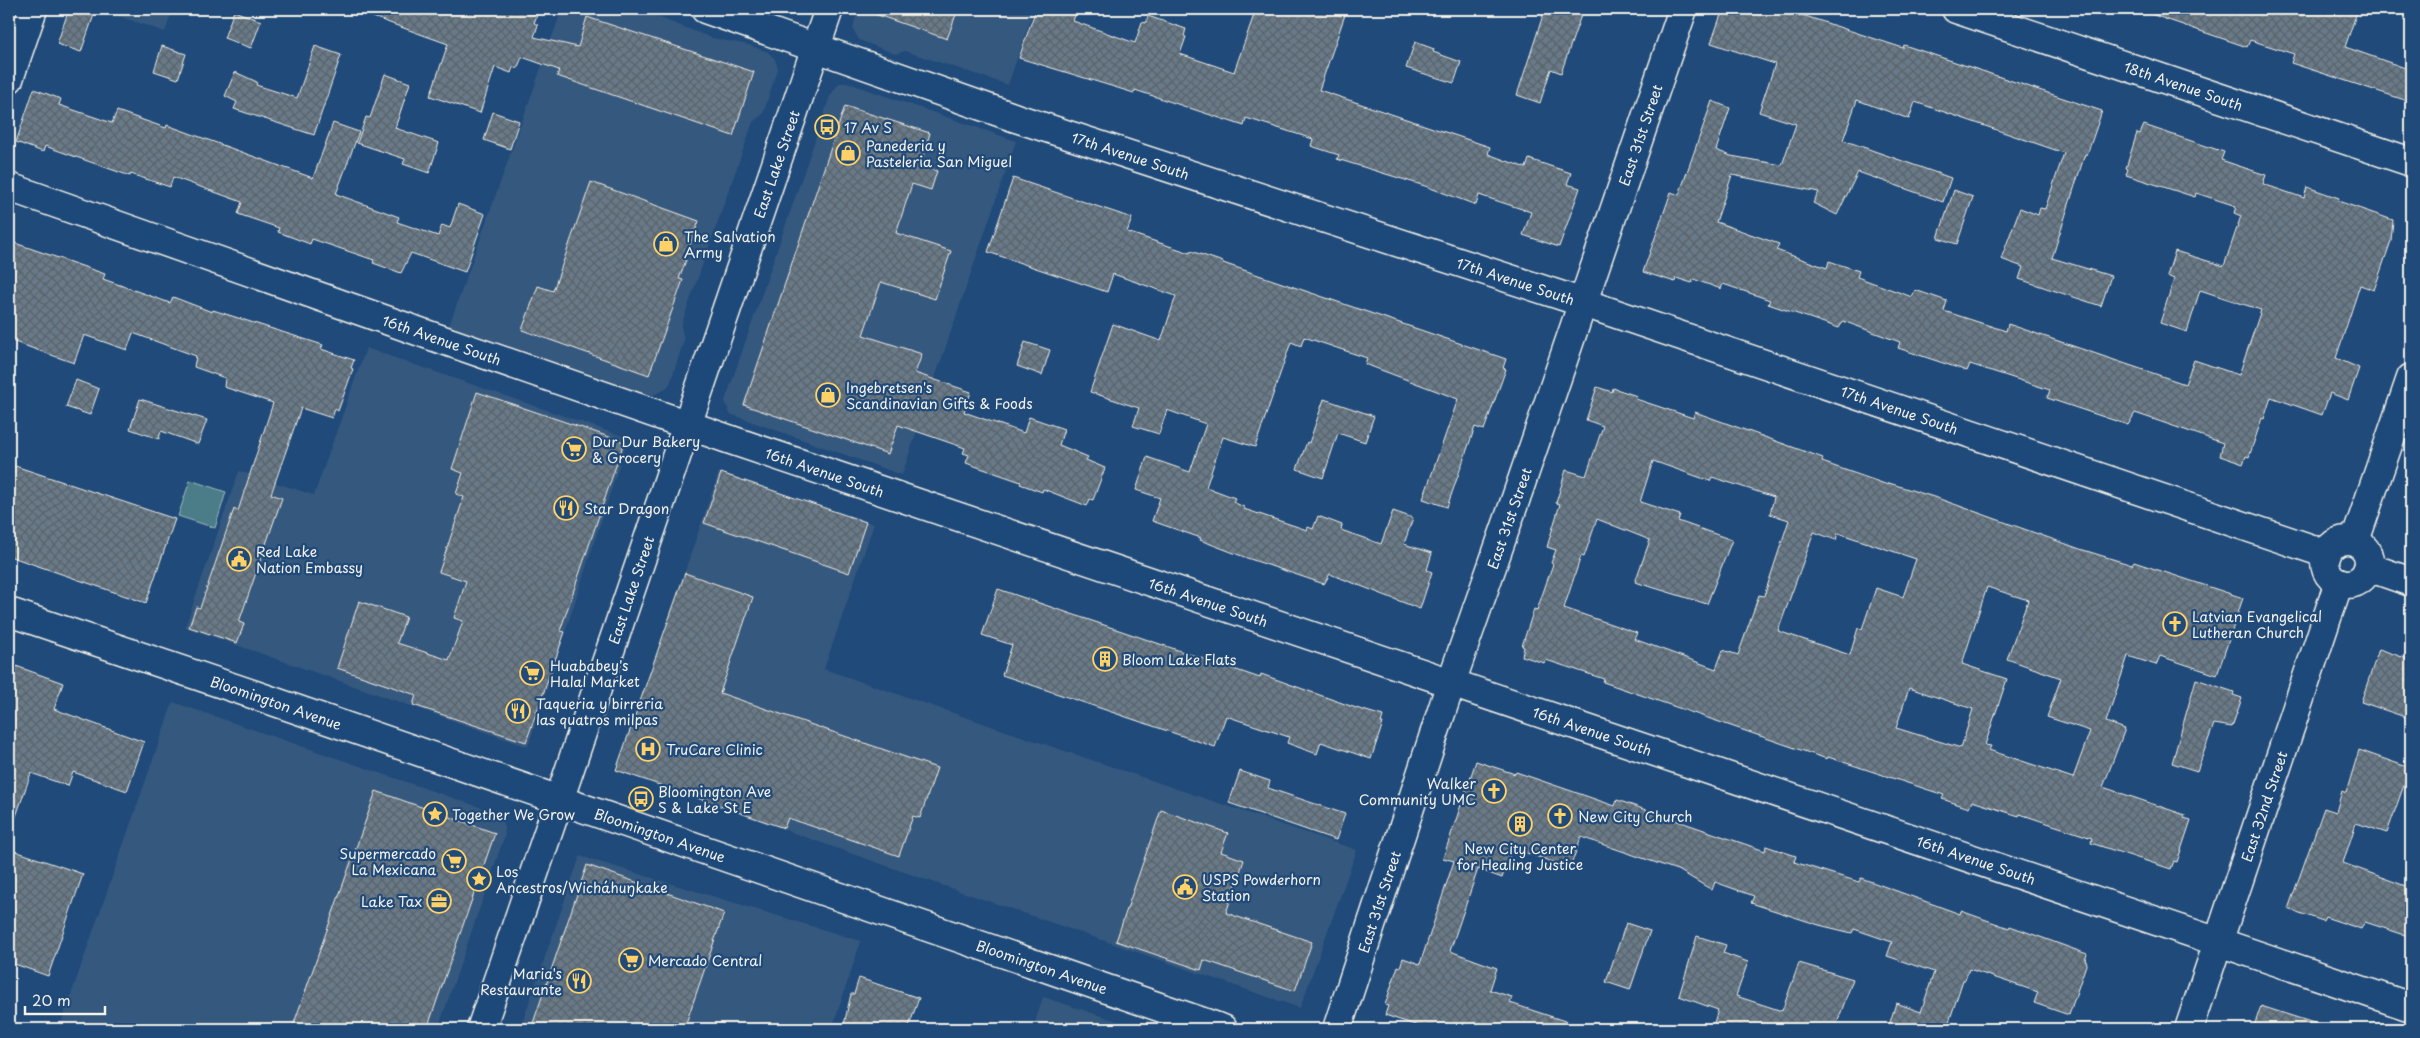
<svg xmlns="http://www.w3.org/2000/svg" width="2420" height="1038" font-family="'Playpen Sans',sans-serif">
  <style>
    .built { fill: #35587e }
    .park { fill: #4c7d89; stroke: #a0b7b8 }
    .building { fill: url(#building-cross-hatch); stroke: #f4f1e8; fill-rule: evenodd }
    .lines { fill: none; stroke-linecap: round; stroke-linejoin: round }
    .street-casing { stroke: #f4f1e8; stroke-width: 31 }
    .secondary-casing { stroke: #f4f1e8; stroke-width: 31 }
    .street { stroke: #1f4a7a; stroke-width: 28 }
    .secondary { stroke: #1f4a7a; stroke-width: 28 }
    .labels { text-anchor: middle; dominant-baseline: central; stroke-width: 4.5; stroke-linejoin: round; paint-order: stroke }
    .street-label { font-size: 14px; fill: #f4f1e8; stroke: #1f4a7a }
    .poi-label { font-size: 14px; fill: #f4f1e8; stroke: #1f4a7a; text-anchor: start }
  </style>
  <defs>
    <pattern id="building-cross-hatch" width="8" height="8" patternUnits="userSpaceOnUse" patternTransform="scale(1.25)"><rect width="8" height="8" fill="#687988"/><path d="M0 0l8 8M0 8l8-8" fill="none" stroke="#5a636a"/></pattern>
  </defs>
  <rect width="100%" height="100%" fill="#1f4a7a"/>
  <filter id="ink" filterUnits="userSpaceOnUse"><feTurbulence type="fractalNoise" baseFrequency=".02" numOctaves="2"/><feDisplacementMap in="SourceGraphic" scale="10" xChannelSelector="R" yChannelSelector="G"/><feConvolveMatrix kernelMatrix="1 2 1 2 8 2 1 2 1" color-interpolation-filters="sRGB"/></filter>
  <g filter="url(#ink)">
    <!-- built -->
    <g class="built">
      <path d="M98 9H173L165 32Z"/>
      <path d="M562 9H637L712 38 749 45 768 52 775 59 778 68 763 114 753 122 681 326 684 340 670 384 664 390 653 395 644 397 449 326Z"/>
      <path d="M857 9H1034L1008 85 905 51 895 54 859 40 853 29Z"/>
      <path d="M839 83H848L1016 141 902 475 730 414 725 401 830 96Z"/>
      <path d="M366 348 628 438 528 747 185 627 239 471 314 495Z"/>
      <path d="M719 472 874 524 824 669 1357 850 1300 1008 915 876 616 770Z"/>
      <path d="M173 702 494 812 504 823 505 835 438 1029H59Z"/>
      <path d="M580 856 861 941 832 1029H520Z"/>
      <path d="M1043 997 1142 1029H1033Z"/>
    </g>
    <!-- park -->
    <path class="park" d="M190 480 226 492 215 528 178 516Z"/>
    <!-- building -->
    <g class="building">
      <path d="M69 9H96L81 52 57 44Z"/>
      <path d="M359 9H519L537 15 534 23 538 25 534 37 578 47 587 17 754 72 733 136 557 76 559 70 522 57 517 69 513 67 511 73 495 67 480 113 430 96 448 44 359 12Z"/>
      <path d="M870 9H958L947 39 869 12Z"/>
      <path d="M1036 9H1077L1073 21 1135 43 1142 22 1146 23 1148 16 1186 29 1184 36 1186 37 1180 54 1234 72 1256 9H1347L1319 90 1490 147 1488 154 1526 168 1529 159 1571 173 1567 184 1580 188 1559 247 1523 235 1531 212 1479 195 1476 205 1425 186 1337 159 1339 155 1311 146 1313 139 1246 118 1244 126 1135 90 1134 93 1019 58Z"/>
      <path d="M1545 9H1561L1581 15 1561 73 1551 69 1540 103 1517 95Z"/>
      <path d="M1723 9H1784L1903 48 1904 45 2102 111 2087 155 2085 154 2052 258 2111 276 2101 306 2019 279 2023 267 2001 259 2020 208 2038 215 2040 208 2045 209 2064 153 1915 102 1909 119 1857 100 1843 140 1951 178 1943 202 1858 172 1837 215 1813 203 1819 192 1732 175 1716 222 1779 244 1776 250 1827 268 1829 261 1859 271 1857 277 1912 297 1915 290 1947 301 1944 311 2006 331 2008 324 2185 384 2194 360 2239 375 2261 310 2200 290 2187 332 2160 323 2174 279 2167 276 2175 251 2224 266 2241 216 2234 213 2236 206 2196 193 2195 197 2126 175 2128 169 2126 168 2137 133 2140 134 2144 125 2224 152 2221 160 2266 175 2263 184 2304 198 2307 187 2339 198 2338 201 2393 220 2391 241 2374 290 2360 285 2336 358 2359 368 2348 400 2330 393 2322 415 2271 397 2264 419 2262 418 2249 457 2246 456 2243 464 2220 456 2223 443 2135 413 2128 425 2047 398 2050 390 1970 364 1967 371 1898 348 1900 342 1843 321 1839 328 1768 304 1770 300 1723 284 1721 289 1693 279 1692 283 1676 278 1675 282 1643 272 1671 192 1679 195 1712 101 1730 108 1716 150 1731 156 1782 165 1796 124 1759 112 1775 64 1711 43Z"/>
      <path d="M2146 9H2280L2303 16 2306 9H2358L2345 47 2411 70V102L2291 63 2294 54 2250 40 2247 47 2145 12Z"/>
      <path d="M234 11 261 21 251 48 224 38Z"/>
      <path d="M1415 42 1434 49 1433 52 1461 62 1454 83 1406 68Z"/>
      <path d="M162 46 186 54 178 79 154 71Z"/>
      <path d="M315 46 341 55 314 135 234 109 237 102 225 96 235 72 257 82 256 85 297 98Z"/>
      <path d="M385 74 410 83 395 128 439 143 429 173 403 164 405 159 357 143 366 117 370 118Z"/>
      <path d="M34 89 61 99 59 105 112 123 117 111 166 128 167 125 313 178 333 123 359 132 336 194 399 217 397 222 438 236 442 225 450 228 458 204 485 214 465 272 411 253 401 273 373 263 374 260 312 239 310 244 278 232 279 228 238 214 242 202 173 177 170 187 131 174 130 176 45 146 43 152 16 142Z"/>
      <path d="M845 106 930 133 922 160 932 164 931 169 937 171 931 190 912 184 896 233 951 251 935 299 881 282 863 335 922 354 915 373 971 392 964 412 1024 433 1029 417 1064 429 1059 445 1088 457 1086 460 1105 468 1093 500 1090 499 1087 506 1043 489 1042 492 1020 484 1021 482 966 463 969 455 963 453 965 448 898 425 888 454 744 405Z"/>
      <path d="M493 112 519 121 510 149 484 140Z"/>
      <path d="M1013 178 1132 218 1127 232 1190 253 1191 251 1223 262V263L1506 359 1503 368 1506 369 1484 430 1475 427 1447 507 1423 499 1458 399 1365 364 1367 358 1304 337 1301 346 1291 342 1255 447 1223 437 1206 487 1235 498 1233 502 1244 507V509L1307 530 1308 527 1313 529 1318 516 1342 525 1341 530 1381 544 1393 511 1413 518 1404 544 1432 553 1427 570 1432 572 1420 609 1330 574 1324 584 1247 558 1200 540 1201 538 1152 521 1160 498 1136 490 1147 457 1190 472 1206 424 1167 410 1159 434 1133 426 1139 408 1090 392 1113 324 1161 341 1176 296 1113 274 1107 292 988 252Z"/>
      <path d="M591 182 699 221 684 260H686L679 279 683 280 649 375 522 330 538 286 553 291Z"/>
      <path d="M1954 190 1973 197 1957 244 1938 238Z"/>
      <path d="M9 241 105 274 103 279 170 303 173 297 212 312 213 310 323 345 321 349 354 360 351 368 353 369 338 411 335 409 332 418 301 408 271 494 282 498 239 622 244 624 237 643 189 627 196 607 200 608 234 509 238 511 273 403 224 387 225 378 194 367 196 356 133 333 127 350 84 335 74 363 9 340Z"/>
      <path d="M1025 342 1050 350 1042 375 1017 366Z"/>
      <path d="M76 380 99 389 90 415 66 407Z"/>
      <path d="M1597 387 1612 392 1613 388 1637 396 1636 399 1693 418 1695 412 1823 458 1822 462 1888 485 1889 483 1937 498 2080 549 2132 565 2134 562 2243 598 2217 675 2160 656 2156 665 2128 656 2106 722 2125 729 2103 787 2185 815 2184 818 2191 820 2177 862 2174 861 2171 869 2091 843 2092 838 2020 814 2019 816 1972 801 1969 808 1942 799 1944 795 1828 757 1827 759 1603 682 1604 679 1546 660 1544 663 1522 656 1524 647 1522 646 1534 609 1537 610 1553 564 1551 563 1556 550 1547 547 1560 504 1556 503 1566 470 1586 476 1603 426 1586 420ZM1653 461 1710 481 1712 477 1774 497 1770 514 1789 520 1764 596 1759 595 1738 655 1723 650 1716 669 1634 639 1637 633 1564 608 1581 556 1584 557 1597 519 1650 540 1635 582 1707 604 1732 540 1678 521 1680 515 1640 502ZM1814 532 1836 540 1838 533 1916 559 1903 597 1876 588 1862 629 1858 628 1850 655 1778 631ZM1987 587 2028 600 2007 659 2061 678 2047 717 2090 731 2073 778 1989 750 1991 746 1985 745 2007 679 1962 664ZM1909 688 1973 709 1961 748 1896 728Z"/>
      <path d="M477 392 624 442 560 631 565 632 526 742 413 705 416 695 337 668 359 601 406 617 397 643 449 660 463 621 454 618 466 581 439 572 464 497 456 494 463 473 452 469Z"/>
      <path d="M140 399 207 420 198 444 161 431 159 439 130 429Z"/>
      <path d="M1324 399 1374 416 1365 442 1338 433 1323 478 1297 469 1307 442 1309 443Z"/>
      <path d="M9 464 175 519 146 603 9 556Z"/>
      <path d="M721 473 866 522 849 573 704 523Z"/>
      <path d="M685 573 753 597 720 693 937 768 920 818 913 816 899 856 788 818 784 828 616 770Z"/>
      <path d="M998 589 1260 678 1261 674 1356 708 1383 716 1381 723H1383L1371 759 1321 742 1317 754 1287 743 1289 737 1226 716 1215 747 1002 675 1012 645 982 635Z"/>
      <path d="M2379 649 2411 660V719L2361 702Z"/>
      <path d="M16 666 63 683 54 709 144 742 127 791 73 772 68 786 31 773 12 828 9 827V685Z"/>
      <path d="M2196 679 2234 692 2233 695 2242 698 2232 727 2214 724 2197 771 2172 763Z"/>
      <path d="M2359 750 2410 768 2387 833 2356 823 2343 863 2411 888V937L2365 922 2361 929 2325 917 2323 921 2288 909 2324 808 2336 812 2342 791 2346 793Z"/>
      <path d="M1476 761 1515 774 1516 772 1615 806 1617 800 1765 851 1766 846 1796 856 1794 862 1859 882 1861 878 1960 914 1961 911 2009 928 2010 926 2087 954 2085 961 2087 962 2069 1015 2034 1003 2038 992 1969 969 1965 980H1963L1949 1022 1961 1026V1029H1888L1896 1003 1921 1012 1934 972 1887 956 1892 942 1854 929 1852 933 1819 925 1751 903 1754 896 1715 882 1712 890 1680 871 1581 837 1570 868 1512 848 1502 878 1478 869 1450 951 1497 968 1490 990 1512 997 1510 1003 1577 1025 1576 1029H1427L1385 1015 1388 1006 1385 1005 1398 966 1400 967 1403 958 1420 964 1454 861 1443 858Z"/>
      <path d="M1240 771 1270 781 1268 788 1345 814 1336 840 1229 803Z"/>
      <path d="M376 791 495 833 427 1029H292Z"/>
      <path d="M1161 810 1228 833 1221 852 1244 860 1226 913 1312 942 1295 991 1204 960 1201 970 1116 941Z"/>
      <path d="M9 849 83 874 48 976 9 962Z"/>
      <path d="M587 865 724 913 684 1029H531Z"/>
      <path d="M1626 923 1650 931 1630 990 1606 982Z"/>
      <path d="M1697 936 1726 945 1723 953 1748 962 1736 996 1782 1011 1799 963 1853 979 1835 1029H1712L1718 1010 1679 996Z"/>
      <path d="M859 978 919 998 908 1029H843L851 994H854Z"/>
      <path d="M2261 1006 2320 1025V1029H2253Z"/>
    </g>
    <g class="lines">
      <!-- street casing -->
      <g class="street-casing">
        <g id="street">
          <path id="s1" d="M705 9 1016 118 1581 302 2327 554"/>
          <path id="s2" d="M1956 9 2411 162"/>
          <path d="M9 79 33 9"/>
          <path id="s3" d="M9 187C249 272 490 357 731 440 1290 631 1852 816 2411 1007"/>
          <circle cx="2347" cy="562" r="22"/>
          <path d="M2355 541 2411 378"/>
          <path d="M2368 567 2411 582"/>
          <path id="s4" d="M2189 1029 2339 582"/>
        </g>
      </g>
      <!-- secondary casing -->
      <g class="secondary-casing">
        <g id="secondary">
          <path id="s5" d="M9 612 258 696 1223 1029"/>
          <path id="s6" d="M481 1029 829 9"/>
          <path id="s7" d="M1337 1029 1451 683 1516 498 1683 9"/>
        </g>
      </g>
      <!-- street -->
      <use href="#street" class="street"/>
      <!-- secondary -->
      <use href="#secondary" class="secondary"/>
    </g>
  </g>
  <!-- icons -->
  <defs>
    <g id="bus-ring" transform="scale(1.25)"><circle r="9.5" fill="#1f4a7a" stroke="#ffd166" stroke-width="1.5"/><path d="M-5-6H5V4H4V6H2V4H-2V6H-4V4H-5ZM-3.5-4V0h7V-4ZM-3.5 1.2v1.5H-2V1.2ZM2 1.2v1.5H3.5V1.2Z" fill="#ffd166"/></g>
    <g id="shop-ring" transform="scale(1.25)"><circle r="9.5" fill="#1f4a7a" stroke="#ffd166" stroke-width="1.5"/><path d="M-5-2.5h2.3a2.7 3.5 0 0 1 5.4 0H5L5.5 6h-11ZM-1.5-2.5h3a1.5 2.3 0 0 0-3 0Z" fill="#ffd166"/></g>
    <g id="supermarket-ring" transform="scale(1.25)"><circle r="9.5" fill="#1f4a7a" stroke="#ffd166" stroke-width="1.5"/><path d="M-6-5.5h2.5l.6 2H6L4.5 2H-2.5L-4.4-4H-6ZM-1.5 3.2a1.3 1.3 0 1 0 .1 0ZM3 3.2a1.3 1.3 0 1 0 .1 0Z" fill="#ffd166"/></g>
    <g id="restaurant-ring" transform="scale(1.25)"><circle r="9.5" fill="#1f4a7a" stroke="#ffd166" stroke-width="1.5"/><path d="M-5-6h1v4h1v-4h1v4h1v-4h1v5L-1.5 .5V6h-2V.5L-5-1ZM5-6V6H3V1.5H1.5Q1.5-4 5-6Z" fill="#ffd166"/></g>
    <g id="civic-ring" transform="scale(1.25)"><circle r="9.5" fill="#1f4a7a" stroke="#ffd166" stroke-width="1.5"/><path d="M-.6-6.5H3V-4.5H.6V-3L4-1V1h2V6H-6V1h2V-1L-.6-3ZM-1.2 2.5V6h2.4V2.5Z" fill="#ffd166"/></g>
    <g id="church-ring" transform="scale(1.25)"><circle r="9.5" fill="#1f4a7a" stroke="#ffd166" stroke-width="1.5"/><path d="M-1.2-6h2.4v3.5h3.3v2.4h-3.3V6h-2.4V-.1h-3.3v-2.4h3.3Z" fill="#ffd166"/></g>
    <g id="building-ring" transform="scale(1.25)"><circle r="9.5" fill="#1f4a7a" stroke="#ffd166" stroke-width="1.5"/><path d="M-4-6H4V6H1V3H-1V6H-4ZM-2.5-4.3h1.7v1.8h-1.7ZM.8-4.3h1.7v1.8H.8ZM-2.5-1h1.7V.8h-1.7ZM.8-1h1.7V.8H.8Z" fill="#ffd166"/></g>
    <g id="hospital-ring" transform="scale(1.25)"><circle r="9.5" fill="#1f4a7a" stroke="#ffd166" stroke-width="1.5"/><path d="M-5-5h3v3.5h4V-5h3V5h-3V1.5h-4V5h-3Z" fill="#ffd166"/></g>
    <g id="sight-ring" transform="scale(1.25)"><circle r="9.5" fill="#1f4a7a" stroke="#ffd166" stroke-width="1.5"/><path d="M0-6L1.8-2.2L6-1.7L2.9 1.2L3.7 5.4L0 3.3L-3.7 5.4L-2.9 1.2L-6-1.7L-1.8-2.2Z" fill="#ffd166"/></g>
    <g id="office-ring" transform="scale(1.25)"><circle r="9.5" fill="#1f4a7a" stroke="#ffd166" stroke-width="1.5"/><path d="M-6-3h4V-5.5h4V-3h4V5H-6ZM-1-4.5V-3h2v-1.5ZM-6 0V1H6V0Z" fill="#ffd166"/></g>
  </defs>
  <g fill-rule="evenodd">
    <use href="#bus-ring" x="827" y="127"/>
    <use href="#shop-ring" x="848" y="153"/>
    <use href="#shop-ring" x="666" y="244"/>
    <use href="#shop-ring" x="828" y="395"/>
    <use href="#supermarket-ring" x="574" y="449"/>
    <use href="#restaurant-ring" x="566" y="508"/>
    <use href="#civic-ring" x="239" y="559"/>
    <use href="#church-ring" x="2175" y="624"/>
    <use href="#building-ring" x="1105" y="659"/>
    <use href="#supermarket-ring" x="532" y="673"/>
    <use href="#restaurant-ring" x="518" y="711"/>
    <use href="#hospital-ring" x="648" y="749"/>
    <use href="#church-ring" x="1494" y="791"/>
    <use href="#bus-ring" x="641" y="799"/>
    <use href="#sight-ring" x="435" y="814"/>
    <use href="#church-ring" x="1560" y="816"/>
    <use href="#building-ring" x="1520" y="824"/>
    <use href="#supermarket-ring" x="454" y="861"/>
    <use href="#sight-ring" x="479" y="879"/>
    <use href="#civic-ring" x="1185" y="887"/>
    <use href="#office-ring" x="439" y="901"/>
    <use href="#supermarket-ring" x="631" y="960"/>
    <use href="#restaurant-ring" x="579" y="981"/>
  </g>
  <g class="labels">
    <!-- street labels -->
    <g class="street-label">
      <text stroke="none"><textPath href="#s2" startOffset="240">18th Avenue South</textPath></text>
      <text stroke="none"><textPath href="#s7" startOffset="944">East 31st Street</textPath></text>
      <text stroke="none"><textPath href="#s1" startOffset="450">17th Avenue South</textPath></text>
      <text stroke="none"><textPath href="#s6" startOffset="914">East Lake Street</textPath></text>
      <text stroke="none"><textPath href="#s1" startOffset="855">17th Avenue South</textPath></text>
      <text stroke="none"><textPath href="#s3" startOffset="459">16th Avenue South</textPath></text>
      <text stroke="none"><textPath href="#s1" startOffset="1260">17th Avenue South</textPath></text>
      <text stroke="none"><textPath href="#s3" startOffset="864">16th Avenue South</textPath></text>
      <text stroke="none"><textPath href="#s7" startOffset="539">East 31st Street</textPath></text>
      <text stroke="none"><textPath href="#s6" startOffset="464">East Lake Street</textPath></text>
      <text stroke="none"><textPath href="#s3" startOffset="1269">16th Avenue South</textPath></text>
      <text stroke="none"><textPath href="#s5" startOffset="282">Bloomington Avenue</textPath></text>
      <text stroke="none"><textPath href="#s3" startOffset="1674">16th Avenue South</textPath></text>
      <text stroke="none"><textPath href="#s4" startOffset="235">East 32nd Street</textPath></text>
      <text stroke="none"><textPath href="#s5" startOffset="688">Bloomington Avenue</textPath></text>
      <text stroke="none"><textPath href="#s3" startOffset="2079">16th Avenue South</textPath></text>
      <text stroke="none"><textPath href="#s7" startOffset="134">East 31st Street</textPath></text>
      <text stroke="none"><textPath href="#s5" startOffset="1092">Bloomington Avenue</textPath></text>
    </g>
    <!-- poi labels -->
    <g class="poi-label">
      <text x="844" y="127">17 Av S</text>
      <text x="866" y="145">Panederia y<tspan x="866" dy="16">Pasteleria San Miguel</tspan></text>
      <text x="684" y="236">The Salvation<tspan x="684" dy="16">Army</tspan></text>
      <text x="846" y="387">Ingebretsen's<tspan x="846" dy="16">Scandinavian Gifts &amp; Foods</tspan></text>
      <text x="592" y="441">Dur Dur Bakery<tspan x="592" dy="16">&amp; Grocery</tspan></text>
      <text x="584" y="508">Star Dragon</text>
      <text x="256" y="551">Red Lake<tspan x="256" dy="16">Nation Embassy</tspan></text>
      <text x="2192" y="616">Latvian Evangelical<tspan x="2192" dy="16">Lutheran Church</tspan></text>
      <text x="1122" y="659">Bloom Lake Flats</text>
      <text x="550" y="665">Huababey's<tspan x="550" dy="16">Halal Market</tspan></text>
      <text x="536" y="703">Taqueria y birreria<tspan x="536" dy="16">las quatros milpas</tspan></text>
      <text x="666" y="749">TruCare Clinic</text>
      <text x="1476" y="783" text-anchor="end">Walker<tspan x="1476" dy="16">Community UMC</tspan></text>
      <text x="658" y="791">Bloomington Ave<tspan x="658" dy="16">S &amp; Lake St E</tspan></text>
      <text x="452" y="814">Together We Grow</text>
      <text x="1578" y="816">New City Church</text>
      <text x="1520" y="848" text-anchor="middle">New City Center<tspan x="1520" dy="16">for Healing Justice</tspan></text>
      <text x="436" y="853" text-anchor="end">Supermercado<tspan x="436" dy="16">La Mexicana</tspan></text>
      <text x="496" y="871">Los<tspan x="496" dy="16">Ancestros/Wicháhuŋkake</tspan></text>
      <text x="1202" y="879">USPS Powderhorn<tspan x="1202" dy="16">Station</tspan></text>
      <text x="422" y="901" text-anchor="end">Lake Tax</text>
      <text x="648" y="960">Mercado Central</text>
      <text x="562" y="973" text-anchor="end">Maria's<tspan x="562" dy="16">Restaurante</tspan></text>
    </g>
  </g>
  <!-- margin -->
  <rect width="2420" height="1038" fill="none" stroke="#1f4a7a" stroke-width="30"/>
  <rect x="15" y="15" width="2390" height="1008" fill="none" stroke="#f4f1e8" stroke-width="2" filter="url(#ink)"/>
  <!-- scale -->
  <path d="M25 1006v8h80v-8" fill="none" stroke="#f4f1e8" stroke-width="2.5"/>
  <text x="32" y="1006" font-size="15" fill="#f4f1e8" stroke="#1f4a7a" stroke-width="4" paint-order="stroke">20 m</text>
</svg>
